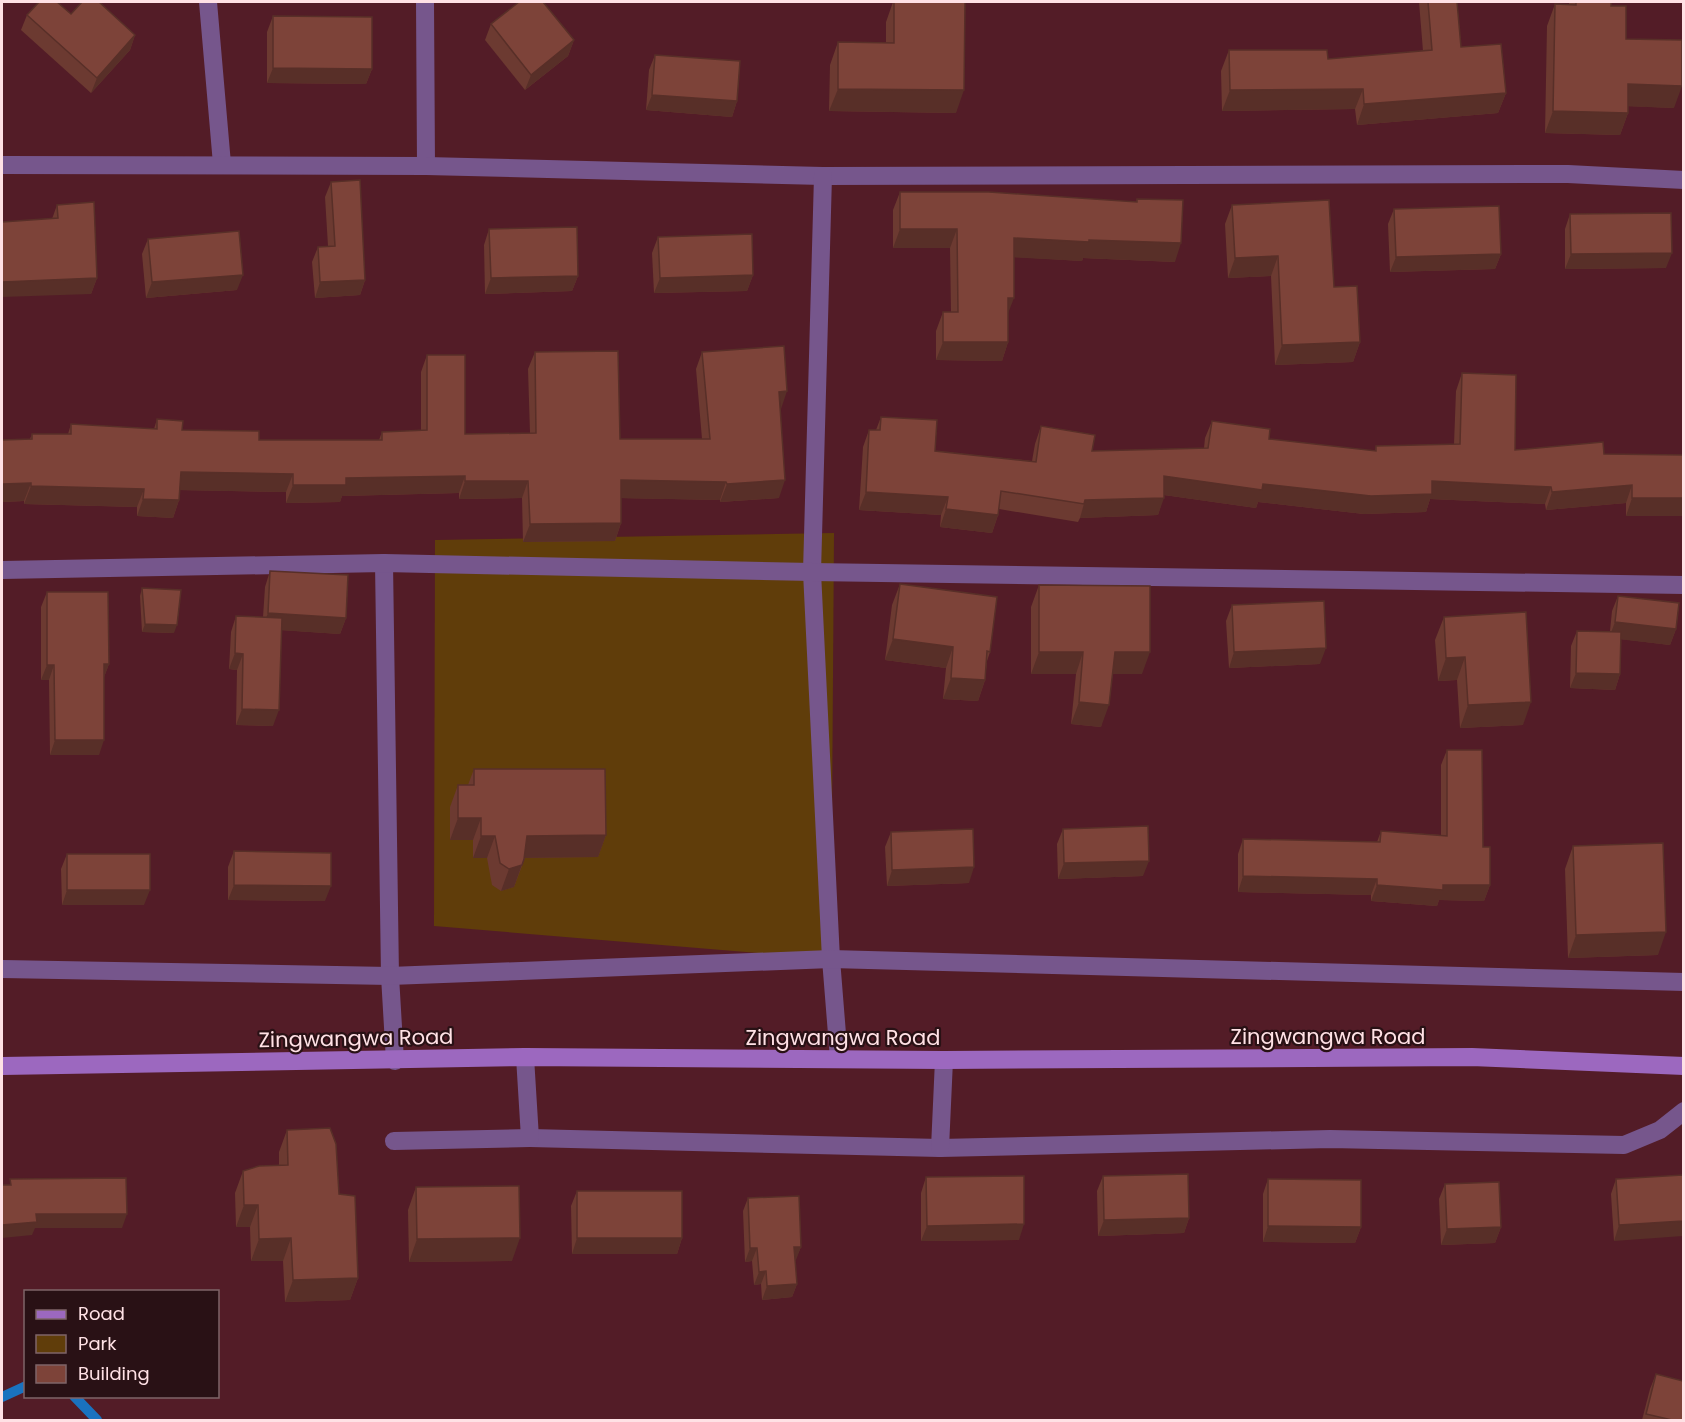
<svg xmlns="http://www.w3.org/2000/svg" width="1685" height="1422" font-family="Poppins,sans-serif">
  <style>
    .green { fill: #603d0a }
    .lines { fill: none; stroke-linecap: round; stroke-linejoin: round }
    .stream { stroke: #1a72bf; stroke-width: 10 }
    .street { stroke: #76568c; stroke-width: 18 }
    .secondary { stroke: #9c68bf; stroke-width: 18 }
    .wall { fill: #6c3a31 }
    .shaded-wall { fill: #582f28 }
    .building { fill: #7d4339; stroke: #582f28; stroke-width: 1.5 }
    .labels { text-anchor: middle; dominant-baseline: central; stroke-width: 4.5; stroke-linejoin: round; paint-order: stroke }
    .street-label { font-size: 21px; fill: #ffe1e5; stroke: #291115 }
  </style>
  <rect width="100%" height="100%" fill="#531c27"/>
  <!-- green -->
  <path class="green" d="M834 533 831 959 434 926 435 540Z"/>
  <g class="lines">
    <!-- stream -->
    <g class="stream">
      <path d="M74 1396 97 1420"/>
      <path d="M2 1397 26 1386"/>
    </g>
    <!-- street -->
    <g class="street">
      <path d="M208 2 222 164"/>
      <path d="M425 2 426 166"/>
      <path d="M2 165 426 166 823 176 1568 174 1684 180"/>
      <path d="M823 176 812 572 831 959 839 1059"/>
      <path d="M384 563 390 976 395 1061"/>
      <path d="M2 570 384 563 812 572 1684 585"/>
      <path d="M2 969 390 976 831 959 1684 982"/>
      <path d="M530 1138 940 1148 1330 1139 1624 1145 1660 1130 1684 1111"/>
      <path d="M394 1141 530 1138 525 1057"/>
      <path d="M940 1148 944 1060"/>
    </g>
    <!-- secondary -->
    <path class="secondary" d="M2 1066 525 1057 944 1060 1472 1057 1684 1066"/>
  </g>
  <!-- wall -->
  <g class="wall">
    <path d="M893 2H965L956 113 829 111 830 65 838 42 886 43V22Z"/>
    <path d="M1419 2H1457L1461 47 1506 93 1498 113 1357 125 1355 109 1222 111 1221 71 1229 50 1328 59 1423 51Z"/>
    <path d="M1569 2H1611V6L1626 39 1674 108 1628 106V113L1620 135 1545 133 1547 26 1555 4 1569 5Z"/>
    <path d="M71 14 135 35 130 50 91 93 21 30 27 15Z"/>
    <path d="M273 16 372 69 366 84 267 83V32Z"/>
    <path d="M491 24 574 40 568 56 525 90 485 40Z"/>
    <path d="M655 55 737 101 732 117 646 110 649 70Z"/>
    <path d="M331 182 365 280 360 295 315 298 312 262 318 247 328 246 325 197Z"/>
    <path d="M900 192 1136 202 1137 199 1175 262 1083 258 1082 261 1014 257 1008 313V342L1002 361 936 360V331L943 312H951L950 248H893V210Z"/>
    <path d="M57 205 97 278 91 294 52 219Z"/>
    <path d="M1232 205 1334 287 1360 342 1353 362 1275 365 1271 276 1228 278 1225 224Z"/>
    <path d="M1394 209 1501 254 1495 269 1390 272 1388 224Z"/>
    <path d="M1570 214 1666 268 1565 269V229Z"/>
    <path d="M489 229 578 276 572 291 485 294 484 245Z"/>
    <path d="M658 237 753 275 747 291 654 293 652 253Z"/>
    <path d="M148 239 237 290 146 298 142 254Z"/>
    <path d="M535 352 620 439H702L696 369 702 352 780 409 779 498 720 502V500L621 498V523L615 541 523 542 522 498 459 499V493L342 496 340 502 286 503V492L180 490 179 500 173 518 137 516V507L24 504V501L2 502V440L30 439 32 434H68L71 424 154 429 157 419 182 430 259 440H379L382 432 421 431V372L427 355 465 434 530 433 528 369Z"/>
    <path d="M1462 373 1515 450 1604 454 1683 516H1626V503L1546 510 1545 504 1430 499 1426 512 1364 514 1258 502 1256 508 1164 495 1158 515 1080 518 1078 522 999 509 998 515 992 533 940 527 941 515 859 510 863 447 869 430H876L881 417 935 451 1032 461 1035 444 1041 426 1092 451 1204 448 1205 438 1212 421 1269 439 1375 451 1376 446 1454 444 1456 391Z"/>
    <path d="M270 571 346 618 340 634 281 630 273 726 236 725 237 670 229 669 231 632 236 616 263 617 265 587Z"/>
    <path d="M900 584 990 652 987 661 985 680 978 701 943 699 946 668 885 660 892 605Z"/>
    <path d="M1039 585 1142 674H1113L1101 727 1071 724 1076 674H1031V607Z"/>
    <path d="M142 588 174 633 142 632 140 596Z"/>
    <path d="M47 592 109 664 104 677 99 755H50L49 680H41V607Z"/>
    <path d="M1618 596 1676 629 1670 645 1621 639 1620 674 1615 690 1570 688 1571 646 1577 631H1610L1612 611Z"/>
    <path d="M1232 605 1320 664 1229 668 1226 621Z"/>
    <path d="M1444 617 1523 725 1460 728 1457 680 1438 681 1435 640Z"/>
    <path d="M1447 750 1483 847 1490 885 1484 901 1439 900 1437 906 1371 901V895L1238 892V854L1243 839 1377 842 1381 831 1441 835V765Z"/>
    <path d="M474 769 606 835 598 857 525 858 514 887 501 891 492 885 487 858H473V840H450V807L458 785H468Z"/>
    <path d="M1063 829 1143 876 1058 879 1057 844Z"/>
    <path d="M891 832 969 883 887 886 885 847Z"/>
    <path d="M1573 846 1658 955 1568 958 1565 869Z"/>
    <path d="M234 851 325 901 228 900V867Z"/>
    <path d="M67 854 144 905H62L61 869Z"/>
    <path d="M287 1130 339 1194 358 1278 350 1300 285 1302 283 1261H251L250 1227H236L235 1193 243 1171 279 1165V1152Z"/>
    <path d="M1683 1175 1614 1241 1611 1194 1616 1179Z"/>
    <path d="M1103 1176 1189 1218 1184 1233 1098 1236 1097 1191Z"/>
    <path d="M926 1177 1019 1240 921 1241V1193Z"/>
    <path d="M1268 1179 1361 1227 1355 1243 1263 1242V1194Z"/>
    <path d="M1445 1184 1501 1227 1495 1243 1441 1245 1439 1199Z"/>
    <path d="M416 1187 512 1261 409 1262 408 1210Z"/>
    <path d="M577 1191 682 1238 677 1254H572L571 1206Z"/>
    <path d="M748 1198 801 1247 795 1260 797 1284 792 1297 762 1300 761 1284 754 1285 752 1261 745 1262 743 1211Z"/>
    <path d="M1656 1374 1683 1420H1642L1650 1389Z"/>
  </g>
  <!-- shaded-wall -->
  <g class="shaded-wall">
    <path d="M135 35 130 50 91 93 97 78Z"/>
    <path d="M574 40 568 56 525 90 531 75Z"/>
    <path d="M273 68 372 69 366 84 267 83Z"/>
    <path d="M1628 84 1682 86 1674 108 1620 106Z"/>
    <path d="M838 89 964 90 956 113 829 111Z"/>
    <path d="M1363 89 1355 109 1222 111 1230 90Z"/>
    <path d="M1506 93 1498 113 1357 125 1364 104Z"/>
    <path d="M652 95 737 101 732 117 646 110Z"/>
    <path d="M1553 111 1628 113 1620 135 1545 133Z"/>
    <path d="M900 229H957L950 248H893Z"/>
    <path d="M1014 238 1089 240 1181 243 1175 262 1083 258 1082 261 1007 257Z"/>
    <path d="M1672 253 1666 268 1565 269 1571 254Z"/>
    <path d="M1501 254 1495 269 1390 272 1396 257Z"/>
    <path d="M1278 256 1271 276 1228 278 1235 258Z"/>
    <path d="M243 275 237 290 146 298 152 282Z"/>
    <path d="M753 275 747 291 654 293 660 278Z"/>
    <path d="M578 276 572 291 485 294 491 278Z"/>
    <path d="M97 278 91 294 2 297V282Z"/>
    <path d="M365 280 360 295 315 298 320 282Z"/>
    <path d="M1008 298H1014L1007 316Z"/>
    <path d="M943 342H1008L1002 361 936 360Z"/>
    <path d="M1360 342 1353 362 1275 365 1282 345Z"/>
    <path d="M787 391 781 409 779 392Z"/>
    <path d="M181 472 293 474 286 492 174 490Z"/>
    <path d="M465 476 459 493 342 496 340 502 286 503 293 485 346 478Z"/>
    <path d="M1164 476 1263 484 1432 481 1551 487 1545 504 1430 499 1426 512 1364 514 1258 502 1256 508 1157 494Z"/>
    <path d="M621 480 726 482 720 500 614 498Z"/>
    <path d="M785 480 779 498 720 502 727 484Z"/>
    <path d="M465 481H528L522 498 459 499Z"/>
    <path d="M31 483 24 501 2 502V484Z"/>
    <path d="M1632 485 1626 503 1546 510 1552 492Z"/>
    <path d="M31 486 144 489 137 507 24 504Z"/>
    <path d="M866 492 948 497 941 515 859 510Z"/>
    <path d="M1164 498 1158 515 1080 518 1085 500Z"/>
    <path d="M1632 498H1683V516H1626Z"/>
    <path d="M143 499 179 500 173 518 137 516Z"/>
    <path d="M946 509 998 515 992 533 940 527Z"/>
    <path d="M621 523 615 541 523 542 530 524Z"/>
    <path d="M268 613 346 618 340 634 262 629Z"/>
    <path d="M1615 622 1676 629 1670 645 1609 638Z"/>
    <path d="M145 624 177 625 174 633 142 632Z"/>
    <path d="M893 639 953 647 946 668 885 660Z"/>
    <path d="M1326 648 1320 664 1229 668 1234 652Z"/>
    <path d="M1039 652H1083L1076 674H1031Z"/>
    <path d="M1115 652H1150L1142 674H1107Z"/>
    <path d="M235 653 243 654 237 670 229 669Z"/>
    <path d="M1465 657 1457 680 1438 681 1446 658Z"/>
    <path d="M104 664H109L103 680Z"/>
    <path d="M47 665H54L49 680H41Z"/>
    <path d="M1576 673 1620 674 1615 690 1570 688Z"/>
    <path d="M951 678 985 680 978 701 943 699Z"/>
    <path d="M1079 702 1109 705 1101 727 1071 724Z"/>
    <path d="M1531 702 1523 725 1460 728 1468 705Z"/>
    <path d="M242 709 279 710 273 726 236 725Z"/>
    <path d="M55 740H104L99 755H50Z"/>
    <path d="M458 818H481L473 840H450Z"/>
    <path d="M606 835 598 857 519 858 527 836Z"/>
    <path d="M481 836H495L487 858H473Z"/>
    <path d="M524 859 514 887 501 891 509 869Z"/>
    <path d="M1149 861 1143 876 1058 879 1064 863Z"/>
    <path d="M974 867 969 883 887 886 892 870Z"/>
    <path d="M1243 876 1377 879 1371 895 1238 892Z"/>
    <path d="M234 885 331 886 325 901 228 900Z"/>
    <path d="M1377 885H1490L1484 901 1439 900 1437 906 1371 901Z"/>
    <path d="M67 890H150L144 905H62Z"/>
    <path d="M1666 932 1658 955 1568 958 1576 935Z"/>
    <path d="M244 1205H258L250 1227H236Z"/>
    <path d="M36 1214H127L122 1228H35L32 1235 2 1238V1225Z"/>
    <path d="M1189 1218 1184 1233 1098 1236 1104 1220Z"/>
    <path d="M1683 1221V1236L1614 1241 1619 1225Z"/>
    <path d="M1024 1224 1019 1240 921 1241 927 1226Z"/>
    <path d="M1268 1226 1361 1227 1355 1243 1263 1242Z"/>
    <path d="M1501 1227 1495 1243 1441 1245 1447 1229Z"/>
    <path d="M291 1238 283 1261H251L259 1239Z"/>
    <path d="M520 1238 512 1261 409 1262 417 1239Z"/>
    <path d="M577 1238H682L677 1254H572Z"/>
    <path d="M794 1247H801L796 1260H789Z"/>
    <path d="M750 1248H757L752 1261 745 1262Z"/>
    <path d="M766 1271 761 1284 754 1285 759 1272Z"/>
    <path d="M358 1278 350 1300 285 1302 293 1280Z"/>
    <path d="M797 1284 792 1297 762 1300 767 1286Z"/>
  </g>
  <!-- building -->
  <g class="building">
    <path d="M39 2H57L71 14 82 2H99L135 35 97 78 27 15Z"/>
    <path d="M519 2H543L574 40 531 75 491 24Z"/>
    <path d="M894 2H965L964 90 838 89V42L894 43Z"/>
    <path d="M1428 2H1457L1461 47 1501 44 1506 93 1364 104 1363 89 1230 90 1229 50H1327L1328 59 1432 50Z"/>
    <path d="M1576 2H1611V6H1626V39L1682 40V86L1628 84V113L1553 111 1555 4 1576 5Z"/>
    <path d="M273 16 372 17V69L273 68Z"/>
    <path d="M655 55 740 61 737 101 652 95Z"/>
    <path d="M360 180 365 280 320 282 318 247 335 246 331 182Z"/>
    <path d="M900 192H989L1137 202V199L1183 200 1181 243 1089 240V242L1014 238V298H1008V342H943V312H958L957 229H900Z"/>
    <path d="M1329 200 1334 287 1357 286 1360 342 1282 345 1278 256 1235 258 1232 205Z"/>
    <path d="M94 202 97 278 2 282V222L58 218 57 205Z"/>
    <path d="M1499 206 1501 254 1396 257 1394 209Z"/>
    <path d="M1671 213 1672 253 1571 254 1570 214Z"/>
    <path d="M577 227 578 276 491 278 489 229Z"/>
    <path d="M239 231 243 275 152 282 148 239Z"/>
    <path d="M752 234 753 275 660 278 658 237Z"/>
    <path d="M784 346 787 391 779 392 785 480 727 484 726 482 621 480V523L530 524 528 481H465V476L346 478V485H293V474L181 472 179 500 143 499 144 489 31 486V483L2 484V440L32 439V434H71V424L157 429V419L183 421 182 430 259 431V440H382V432L427 430V355H465V434L536 433 535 352 618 351 620 439H710L702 352Z"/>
    <path d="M1462 373 1516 375 1515 450 1603 442 1604 454 1683 455V498H1632V485L1552 492 1551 487 1432 481V494L1371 496 1263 484 1262 490 1164 476V498L1085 500 1084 504 1001 491 998 515 946 509 948 497 866 492 869 430H880L881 417 937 420 935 451 1036 462 1041 426 1095 435 1092 451 1208 448 1212 421 1270 429 1269 439 1376 451V446L1460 444Z"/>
    <path d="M270 571 348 575 346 618 268 613Z"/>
    <path d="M900 584 997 597 990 652 987 651 985 680 951 678 953 647 893 639Z"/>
    <path d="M1039 585 1150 586V652H1115L1109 705 1079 702 1083 652H1039Z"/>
    <path d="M142 588 181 590 177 625 145 624Z"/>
    <path d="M47 592H108L109 664H104V740H55L54 665H47Z"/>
    <path d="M1618 596 1679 603 1676 629 1615 622Z"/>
    <path d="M1324 601 1326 648 1234 652 1232 605Z"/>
    <path d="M1526 612 1531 702 1468 705 1465 657 1446 658 1444 617Z"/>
    <path d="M236 616 282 618 279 710 242 709 243 654 235 653Z"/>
    <path d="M1577 631 1621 632 1620 674 1576 673Z"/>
    <path d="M1447 750H1482L1483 847H1490V885H1443V890L1377 885V879L1243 876V839L1380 842 1381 831 1447 836Z"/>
    <path d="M474 769H605L606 835 527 836 524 859 522 865 509 869 500 863 495 836H481V818H458V785H474Z"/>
    <path d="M1148 826 1149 861 1064 863 1063 829Z"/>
    <path d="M973 829 974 867 892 870 891 832Z"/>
    <path d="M1663 843 1666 932 1576 935 1573 846Z"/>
    <path d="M234 851 331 853V886L234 885Z"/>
    <rect x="67" y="854" width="83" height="36"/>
    <path d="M330 1128 336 1144 339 1194 355 1196 358 1278 293 1280 291 1238 259 1239 258 1205H244L243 1171 259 1166 288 1165 287 1130Z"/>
    <path d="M1188 1174 1189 1218 1104 1220 1103 1176Z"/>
    <path d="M1683 1175V1221L1619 1225 1616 1179Z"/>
    <path d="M1024 1176V1224L927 1226 926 1177Z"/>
    <path d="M126 1178 127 1214H36L37 1222 2 1225V1185H11L10 1179Z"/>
    <path d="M1268 1179 1361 1180V1227L1268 1226Z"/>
    <path d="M1499 1182 1501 1227 1447 1229 1445 1184Z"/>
    <path d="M519 1186 520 1238 417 1239 416 1187Z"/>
    <rect x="577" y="1191" width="105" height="47"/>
    <path d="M799 1196 801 1247H794L797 1284 767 1286 766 1271 759 1272 757 1248H750L748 1198Z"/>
    <path d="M1656 1374 1683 1381V1420H1672L1646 1414Z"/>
  </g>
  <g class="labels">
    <!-- street labels -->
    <g class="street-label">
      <text x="1328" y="1036">Zingwangwa Road</text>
      <text x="843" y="1037">Zingwangwa Road</text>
      <text transform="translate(356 1038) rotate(-1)">Zingwangwa Road</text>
    </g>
  </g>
  <!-- border -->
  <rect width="1685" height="1422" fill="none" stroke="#ffe1e5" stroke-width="6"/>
  <!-- legend -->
  <rect x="24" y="1290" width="195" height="108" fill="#291115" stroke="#7f6468" stroke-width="1.5"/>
  <rect x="36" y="1310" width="30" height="9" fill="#9c68bf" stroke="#7f6468" stroke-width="1.5"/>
  <text x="78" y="1320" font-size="18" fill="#ffe1e5">Road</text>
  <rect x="36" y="1335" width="30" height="18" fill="#603d0a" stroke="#7f6468" stroke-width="1.5"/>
  <text x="78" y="1350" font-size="18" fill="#ffe1e5">Park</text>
  <rect x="36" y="1365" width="30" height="18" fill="#7d4339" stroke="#7f6468" stroke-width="1.5"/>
  <text x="78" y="1380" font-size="18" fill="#ffe1e5">Building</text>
</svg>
